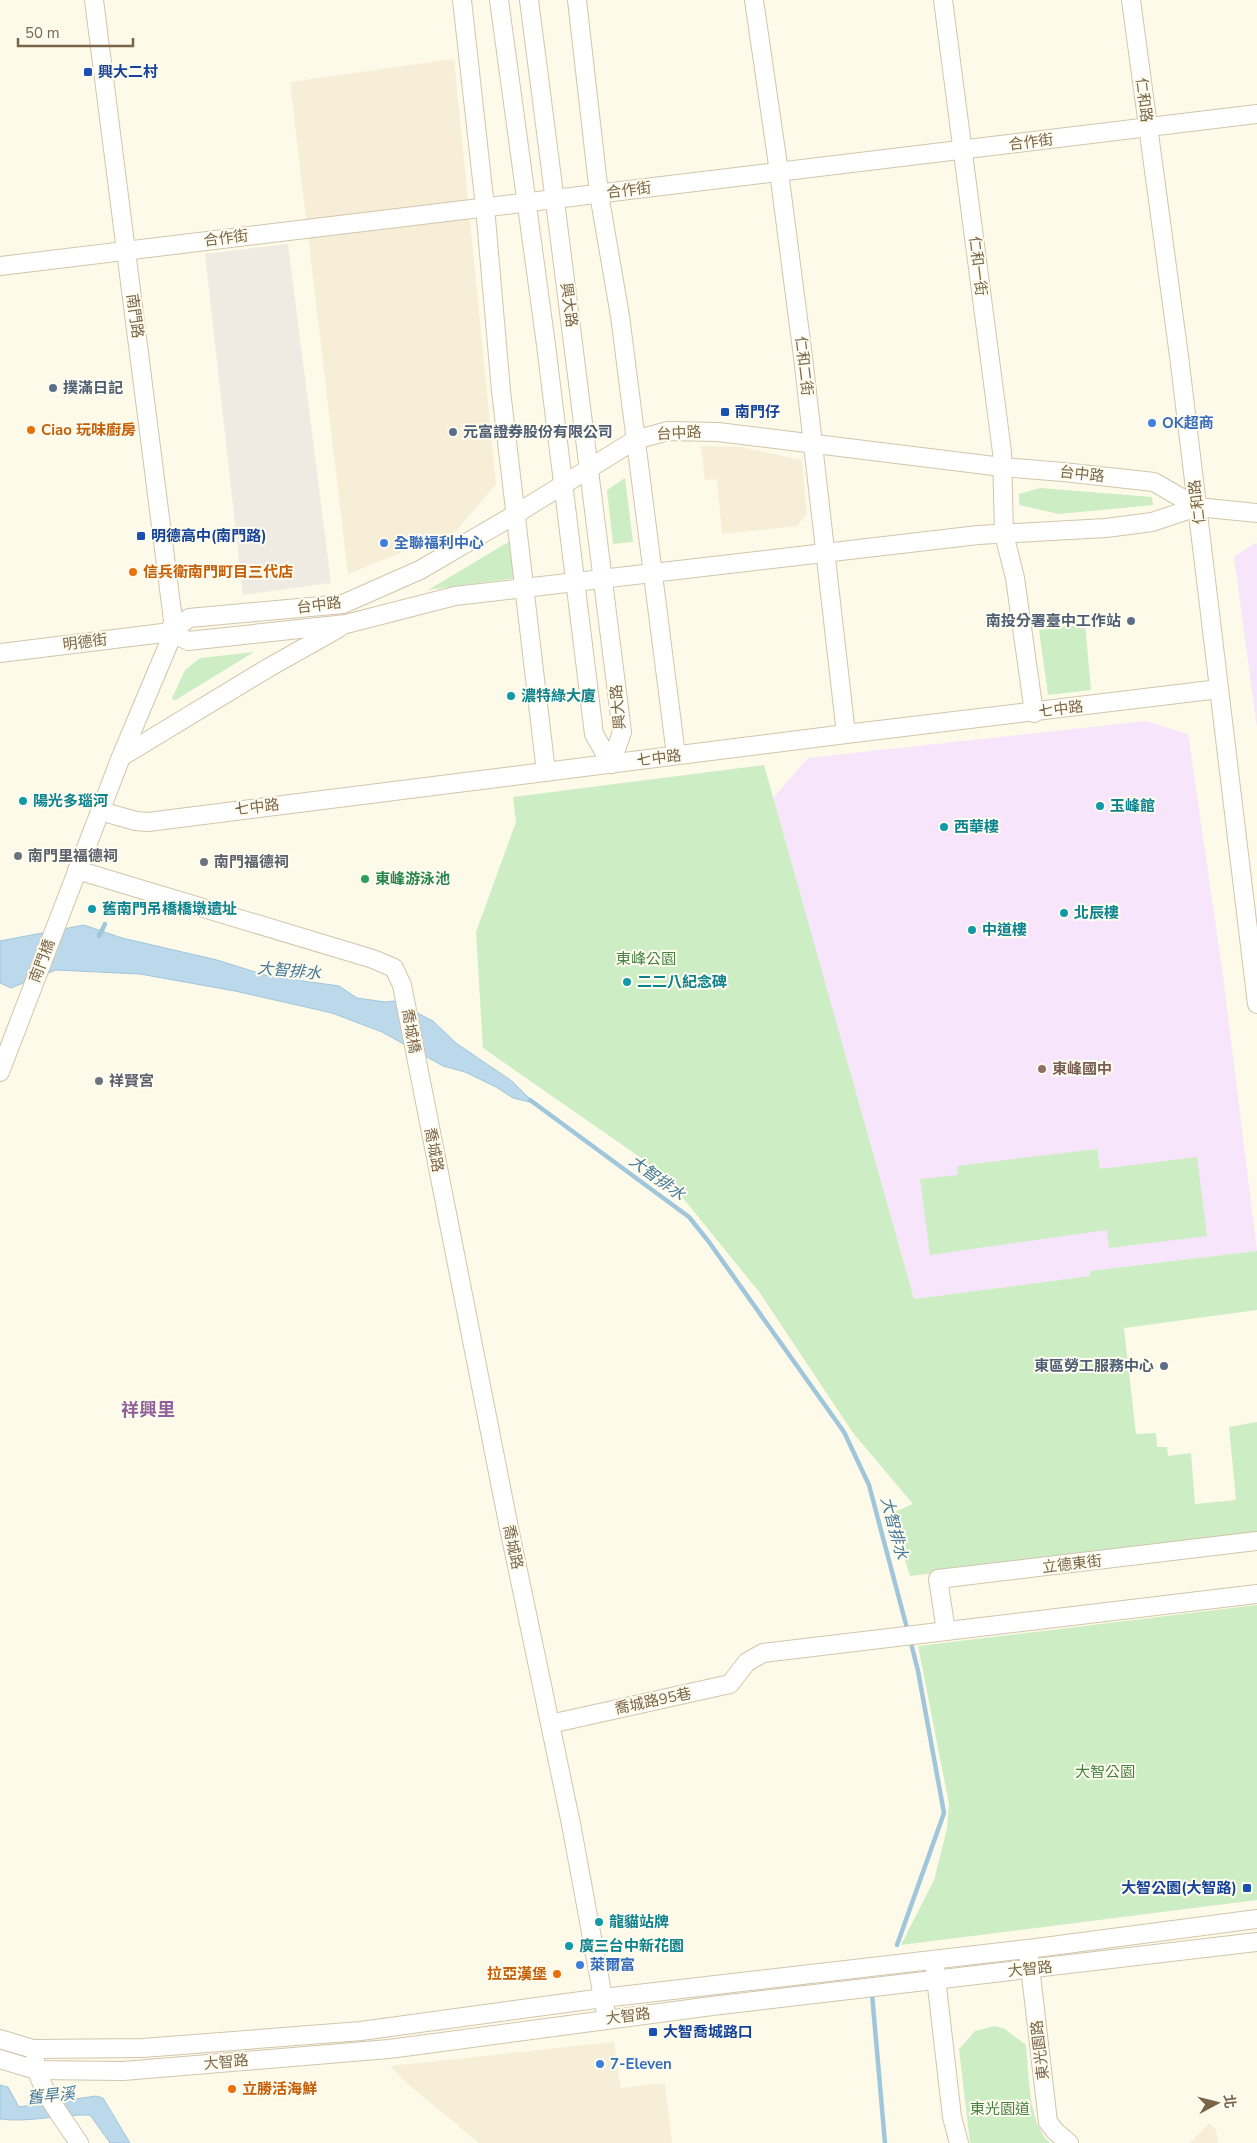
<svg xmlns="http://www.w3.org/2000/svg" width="1257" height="2143" font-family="'Nunito Sans','Noto Sans TC',sans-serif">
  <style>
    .residential { fill: #f6eed6 }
    .industrial { fill: #efebe2 }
    .education { fill: #f7e5fb }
    .green { fill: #cdedc5 }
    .water { fill: #bbd9ea; stroke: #a0c6dc }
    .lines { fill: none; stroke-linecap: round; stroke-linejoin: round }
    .stream { stroke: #a0c6dc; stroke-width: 4.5 }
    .minor-casing { stroke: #d2c5ac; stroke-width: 20 }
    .minor { stroke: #fff; stroke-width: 18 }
    .transit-dot { fill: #1a4fb4; stroke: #fffcf0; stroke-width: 2 }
    .service-dot { fill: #5c6f8a; stroke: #fffcf0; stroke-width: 2 }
    .shop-dot { fill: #3f7fe0; stroke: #fffcf0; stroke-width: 2 }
    .food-dot { fill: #e8710a; stroke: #fffcf0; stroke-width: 2 }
    .culture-dot { fill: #0f9aa8; stroke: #fffcf0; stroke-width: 2 }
    .worship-dot { fill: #6b7280; stroke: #fffcf0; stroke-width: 2 }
    .leisure-dot { fill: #2e9e5b; stroke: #fffcf0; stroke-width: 2 }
    .education-dot { fill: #8d6e63; stroke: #fffcf0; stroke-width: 2 }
    .labels { text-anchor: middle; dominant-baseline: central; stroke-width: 4; stroke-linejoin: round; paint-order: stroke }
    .transit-label { font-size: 15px; font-weight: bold; fill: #164399; stroke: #fffcf0; text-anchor: start }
    .street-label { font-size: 15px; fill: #7b6649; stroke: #fffcf0 }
    .service-label { font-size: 15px; font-weight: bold; fill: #4e5e75; stroke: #fffcf0; text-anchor: start }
    .shop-label { font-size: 15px; font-weight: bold; fill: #366cbe; stroke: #fffcf0; text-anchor: start }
    .food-label { font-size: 15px; font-weight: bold; fill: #c56008; stroke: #fffcf0; text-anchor: start }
    .culture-label { font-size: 15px; font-weight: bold; fill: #0d838f; stroke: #fffcf0; text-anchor: start }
    .worship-label { font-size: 15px; font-weight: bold; fill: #5b616d; stroke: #fffcf0; text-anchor: start }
    .leisure-label { font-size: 15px; font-weight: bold; fill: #27864d; stroke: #fffcf0; text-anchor: start }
    .park-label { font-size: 15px; fill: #468240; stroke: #fffcf0 }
    .education-label { font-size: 15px; font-weight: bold; fill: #785e54; stroke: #fffcf0; text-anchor: start }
    .water-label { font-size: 16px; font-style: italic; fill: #437897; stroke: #fffcf0 }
    .quarter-label { font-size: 18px; font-weight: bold; fill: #906297; stroke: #fffcf0 }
  </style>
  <rect width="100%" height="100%" fill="#fefae9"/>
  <!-- residential -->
  <g class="residential">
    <path d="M454 59 496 484 456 531 348 574 290 82Z"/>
    <path d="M701 446 741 447 802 460 807 514 797 526 722 534 717 479 705 480Z"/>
    <path d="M614 2042 621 2088 665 2083 672 2143H479L408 2084 390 2066Z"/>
    <path d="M1209 2123 1216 2130 1218 2143H1190Z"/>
  </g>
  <!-- industrial -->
  <path class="industrial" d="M288 244 331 583 243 595 205 254Z"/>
  <!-- education -->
  <g class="education">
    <path d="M1255 543 1257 544V728L1234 557Z"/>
    <path d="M1146 721 1188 734 1222 968 1257 1251 1090 1271 1091 1276 914 1299 773 798 808 758Z"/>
  </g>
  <!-- green -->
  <g class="green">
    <path d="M625 478 633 542 613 544 607 490Z"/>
    <path d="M1040 488 1152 497 1153 505 1059 514 1019 505V494Z"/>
    <path d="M510 541 515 578 428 590Z"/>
    <path d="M1085 624 1091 690 1048 695 1039 630Z"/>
    <path d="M254 652 174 701 172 698 185 670 200 658Z"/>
    <path d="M764 765 914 1299 1090 1276V1271L1257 1251V1310L1124 1328 1136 1434 1156 1433 1157 1447H1167L1168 1456 1191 1453 1195 1504 1236 1500 1229 1427 1257 1422V1535L910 1576 890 1514 913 1504 853 1433 760 1293 678 1192 644 1160 483 1048 476 932 516 822 513 797Z"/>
    <path d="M1097 1149 1100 1169 1197 1157 1207 1236 1109 1248 1107 1230 930 1255 920 1179 958 1175 957 1166Z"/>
    <path d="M1257 1605V1900L901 1945 934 1880 947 1829 949 1804 918 1646Z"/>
    <path d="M995 2026 1005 2029 1026 2045C1029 2073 1028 2124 1050 2143H970L959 2049 975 2031Z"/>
  </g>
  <!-- water -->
  <g class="water">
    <path d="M84 925 122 938 217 960 268 976 339 986 357 998 385 1002 394 1001 433 1021 456 1043 512 1081 534 1103 513 1098 496 1087 465 1072 443 1066 382 1032 332 1013 235 991 140 974 56 970 11 988 0 983V941Z"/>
    <path d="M0 2085 8 2087 19 2107 96 2096 103 2098 130 2143H110L90 2115C59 2114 30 2123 0 2119Z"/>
  </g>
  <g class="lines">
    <!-- stream -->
    <g class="stream">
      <path d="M99 936 105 924"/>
      <path d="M530 1100 689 1217 709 1242 844 1432 869 1485 908 1632"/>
      <path d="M897 1945 944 1813 918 1671 910 1639"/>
      <path d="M872 1994 885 2143"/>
    </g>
    <!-- minor casing -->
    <g class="minor-casing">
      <g id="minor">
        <path d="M462 0 485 207 501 391 546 772"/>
        <path d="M499 0 546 345 594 734 611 764"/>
        <path d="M529 0C560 244 593 488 622 732L611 764"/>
        <path d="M577 0 599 194 620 316 676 755"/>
        <path d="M754 0 779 172 803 357 846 734"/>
        <path d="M943 0 1002 452 1004 534 1015 578 1034 713"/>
        <path d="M1131 0 1179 356 1257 1004"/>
        <path d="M0 266 1257 114"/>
        <path d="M171 632 188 641 346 624 455 596 978 535 1106 528 1152 522 1197 507 1257 513"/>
        <path d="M171 632 189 618 343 604 420 570 516 514 635 440 668 431 718 432 1002 467 1063 472 1154 482 1197 507"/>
        <path d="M0 653 171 632"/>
        <path d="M121 757 268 668 339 628"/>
        <path d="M100 811 136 821 148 822 846 734 1219 689"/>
        <path d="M77 870 373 959 394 968 402 985 508 1523 571 1824 607 2019"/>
        <path d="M0 1072 121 757 169 643 173 620 94 0"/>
        <path d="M946 1631 938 1579 1257 1541"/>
        <path d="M550 1724 730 1684 747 1662 763 1653 1257 1594"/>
        <path d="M1029 1958 1048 2122 1055 2131 1069 2143"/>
        <path d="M935 1969 952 2117 959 2143"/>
        <path d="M0 2039 33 2049 143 2048 361 2031 603 1998 1044 1947 1257 1919"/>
        <path d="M0 2059 36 2070 123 2071 389 2049 712 2006 1257 1942"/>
        <path d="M35 2060C39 2090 63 2118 79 2143"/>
      </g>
    </g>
    <!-- minor -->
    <use href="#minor" class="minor"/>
  </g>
  <!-- markers -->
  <g class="transit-dot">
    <rect x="83" y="67" width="10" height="10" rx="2.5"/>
    <rect x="720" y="407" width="10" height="10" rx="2.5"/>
    <rect x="136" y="531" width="10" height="10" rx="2.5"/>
    <rect x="1242" y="1883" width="10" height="10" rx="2.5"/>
    <rect x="648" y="2027" width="10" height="10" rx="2.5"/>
  </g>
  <g class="service-dot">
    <circle cx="53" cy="388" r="5"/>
    <circle cx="453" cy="432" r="5"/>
    <circle cx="1131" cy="621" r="5"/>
    <circle cx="1164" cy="1366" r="5"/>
  </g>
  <g class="shop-dot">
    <circle cx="1152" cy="423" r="5"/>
    <circle cx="384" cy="543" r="5"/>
    <circle cx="580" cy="1965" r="5"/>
    <circle cx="600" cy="2064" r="5"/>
  </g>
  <g class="food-dot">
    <circle cx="31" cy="430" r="5"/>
    <circle cx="133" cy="572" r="5"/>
    <circle cx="557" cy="1974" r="5"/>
    <circle cx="232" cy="2089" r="5"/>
  </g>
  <g class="culture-dot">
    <circle cx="511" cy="696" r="5"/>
    <circle cx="23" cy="801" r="5"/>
    <circle cx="1100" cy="806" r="5"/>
    <circle cx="944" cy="827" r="5"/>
    <circle cx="92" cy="909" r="5"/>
    <circle cx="1064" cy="913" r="5"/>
    <circle cx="972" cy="930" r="5"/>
    <circle cx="627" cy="982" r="5"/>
    <circle cx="599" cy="1922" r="5"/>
    <circle cx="569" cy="1946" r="5"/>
  </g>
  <g class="worship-dot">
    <circle cx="18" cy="856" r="5"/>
    <circle cx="204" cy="862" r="5"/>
    <circle cx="99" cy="1081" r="5"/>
  </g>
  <circle class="leisure-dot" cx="365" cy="879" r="5"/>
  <circle class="education-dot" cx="1042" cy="1069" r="5"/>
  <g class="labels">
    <!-- transit labels -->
    <g class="transit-label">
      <text x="98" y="72">興大二村</text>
      <text x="735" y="412">南門仔</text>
      <text x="151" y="536">明德高中(南門路)</text>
      <text x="1237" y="1888" text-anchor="end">大智公園(大智路)</text>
      <text x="663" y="2032">大智喬城路口</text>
    </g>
    <!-- street labels -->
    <g class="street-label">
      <text transform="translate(1144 100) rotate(83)">仁和路</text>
      <text transform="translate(1031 142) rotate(-7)">合作街</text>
      <text transform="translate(629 190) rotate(-7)">合作街</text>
      <text transform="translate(226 238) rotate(-7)">合作街</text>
      <text transform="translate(978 266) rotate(83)">仁和一街</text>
      <text transform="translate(569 305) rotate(82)">興大路</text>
      <text transform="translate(135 316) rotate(82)">南門路</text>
      <text transform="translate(804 366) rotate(83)">仁和二街</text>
      <text transform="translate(679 433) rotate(-3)">台中路</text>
      <text transform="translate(1082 474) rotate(6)">台中路</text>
      <text transform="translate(1197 502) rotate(-97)">仁和路</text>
      <text transform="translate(319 605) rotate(-7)">台中路</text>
      <text transform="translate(85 642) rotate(-7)">明德街</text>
      <text transform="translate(618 707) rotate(-95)">興大路</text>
      <text transform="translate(1061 709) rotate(-7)">七中路</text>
      <text transform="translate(659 758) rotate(-7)">七中路</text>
      <text transform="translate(257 807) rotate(-7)">七中路</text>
      <text transform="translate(42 961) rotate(-69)">南門橋</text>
      <text transform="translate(411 1031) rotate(80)">喬城橋</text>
      <text transform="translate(434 1150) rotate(79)">喬城路</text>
      <text transform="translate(513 1547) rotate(78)">喬城路</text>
      <text transform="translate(1072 1564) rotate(-7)">立德東街</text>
      <text transform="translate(653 1701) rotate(-12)">喬城路95巷</text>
      <text transform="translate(1030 1969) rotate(-6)">大智路</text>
      <text transform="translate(628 2016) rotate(-7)">大智路</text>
      <text transform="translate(1040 2050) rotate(-97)">東光園路</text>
      <text transform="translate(226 2062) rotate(-5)">大智路</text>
    </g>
    <!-- service labels -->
    <g class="service-label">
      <text x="63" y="388">撲滿日記</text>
      <text x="463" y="432">元富證券股份有限公司</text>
      <text x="1121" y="621" text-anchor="end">南投分署臺中工作站</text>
      <text x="1154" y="1366" text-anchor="end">東區勞工服務中心</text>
    </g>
    <!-- shop labels -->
    <g class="shop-label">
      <text x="1162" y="423">OK超商</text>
      <text x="394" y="543">全聯福利中心</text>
      <text x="590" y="1965">萊爾富</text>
      <text x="610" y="2064">7-Eleven</text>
    </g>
    <!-- food labels -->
    <g class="food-label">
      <text x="41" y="430">Ciao 玩味廚房</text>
      <text x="143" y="572">信兵衛南門町目三代店</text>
      <text x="547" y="1974" text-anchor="end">拉亞漢堡</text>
      <text x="242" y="2089">立勝活海鮮</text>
    </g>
    <!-- culture labels -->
    <g class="culture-label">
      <text x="521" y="696">濃特綠大廈</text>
      <text x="33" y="801">陽光多瑙河</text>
      <text x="1110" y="806">玉峰館</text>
      <text x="954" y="827">西華樓</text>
      <text x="102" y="909">舊南門吊橋橋墩遺址</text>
      <text x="1074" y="913">北辰樓</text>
      <text x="982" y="930">中道樓</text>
      <text x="637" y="982">二二八紀念碑</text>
      <text x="609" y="1922">龍貓站牌</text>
      <text x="579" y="1946">廣三台中新花園</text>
    </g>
    <!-- worship labels -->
    <g class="worship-label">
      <text x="28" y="856">南門里福德祠</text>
      <text x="214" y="862">南門福德祠</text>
      <text x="109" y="1081">祥賢宮</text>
    </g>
    <!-- leisure labels -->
    <g class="leisure-label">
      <text x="375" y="879">東峰游泳池</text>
    </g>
    <!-- park labels -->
    <g class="park-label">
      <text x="646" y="959">東峰公園</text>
      <text x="1105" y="1772">大智公園</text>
      <text x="1000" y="2109">東光園道</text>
    </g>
    <!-- education labels -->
    <g class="education-label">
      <text x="1052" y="1069">東峰國中</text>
    </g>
    <!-- water labels -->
    <g class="water-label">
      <text transform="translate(289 971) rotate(5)">大智排水</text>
      <text transform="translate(657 1178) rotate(36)">大智排水</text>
      <text transform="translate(894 1528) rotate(75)">大智排水</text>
      <text transform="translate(51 2096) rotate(-6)">舊旱溪</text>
    </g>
    <!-- quarter labels -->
    <g class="quarter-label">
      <text x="148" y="1410">祥興里</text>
    </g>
  </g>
  <!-- north arrow -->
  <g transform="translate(1217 2103) rotate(83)" stroke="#fffcf0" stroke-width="4" paint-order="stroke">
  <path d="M0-4L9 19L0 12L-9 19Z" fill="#7b6649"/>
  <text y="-8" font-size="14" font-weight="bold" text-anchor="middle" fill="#7b6649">北</text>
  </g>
  <!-- scale -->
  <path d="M18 38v8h115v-8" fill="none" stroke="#7b6649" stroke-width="2.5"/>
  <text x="25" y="38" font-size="15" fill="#7b6649" stroke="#fffcf0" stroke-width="4" paint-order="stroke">50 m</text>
</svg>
